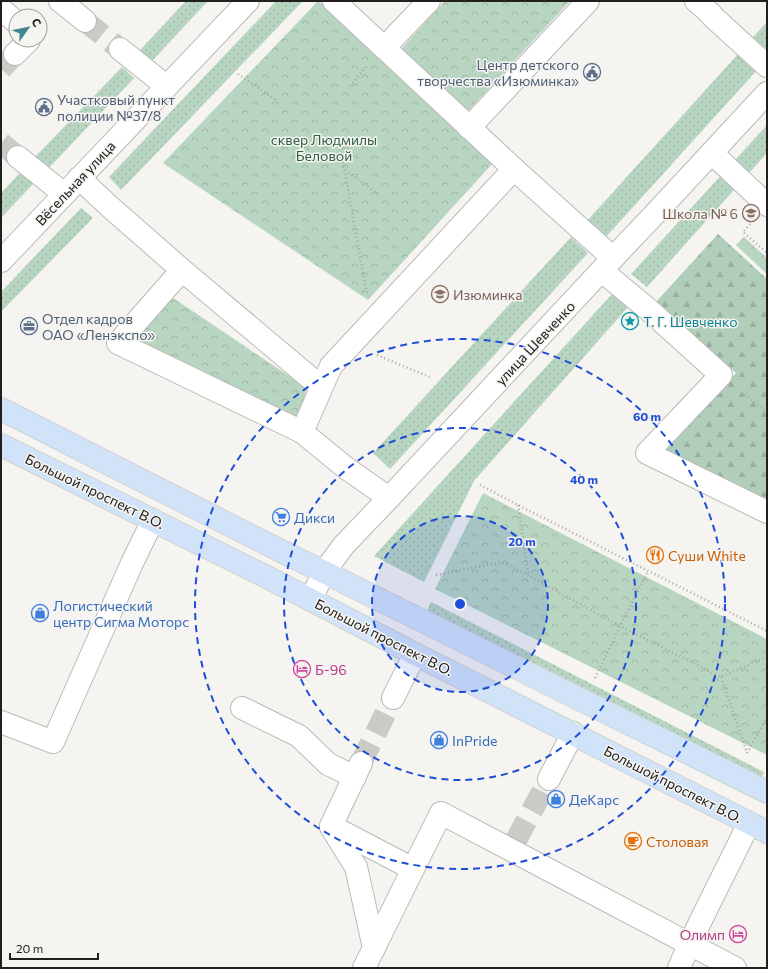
<svg xmlns="http://www.w3.org/2000/svg" width="768" height="969" font-family="Commissioner,sans-serif">
  <style>
    .grass { fill: url(#grass-dots) }
    .forest { fill: url(#forest-firs) }
    .park { fill: url(#park-crowns) }
    .lines { fill: none; stroke-linecap: round; stroke-linejoin: round }
    .minor-tunnel { stroke: #cbcac6; stroke-width: 22; stroke-dasharray: 22 11; stroke-linecap: butt }
    .minor-casing { stroke: #bab9b5; stroke-width: 24 }
    .major-casing { stroke: #d3d2d2; stroke-width: 24 }
    .path { stroke: #a7a6a4; stroke-width: 2.5; stroke-dasharray: 1 3; stroke-linecap: butt }
    .minor { stroke: #fff; stroke-width: 22 }
    .major { stroke: #d1e3f9; stroke-width: 22 }
    .ring { fill: none; stroke: #1d4ed8; stroke-width: 2; stroke-dasharray: 7 5 }
    .labels { text-anchor: middle; dominant-baseline: central; stroke-width: 3; stroke-linejoin: round; paint-order: stroke }
    .service-label { font-size: 14px; fill: #4e5e75; stroke: #f5f4f0; text-anchor: start }
    .park-label { font-size: 14px; fill: #305f43; stroke: #f5f4f0 }
    .street-label { font-size: 14px; fill: #21201f; stroke: #f5f4f0 }
    .education-label { font-size: 14px; fill: #785e54; stroke: #f5f4f0; text-anchor: end }
    .culture-label { font-size: 14px; fill: #0d838f; stroke: #f5f4f0; text-anchor: start }
    .shop-label { font-size: 14px; fill: #366cbe; stroke: #f5f4f0; text-anchor: start }
    .food-label { font-size: 14px; fill: #c56008; stroke: #f5f4f0; text-anchor: start }
    .hotel-label { font-size: 14px; fill: #b23c85; stroke: #f5f4f0; text-anchor: start }
    .centre { fill: #1d4ed8; stroke: #f5f4f0; stroke-width: 2 }
    .ring-label { font-size: 12px; text-anchor: middle; font-weight: bold; fill: #1d4ed8; stroke: #f5f4f0; stroke-width: 3; stroke-linejoin: round; paint-order: stroke }
  </style>
  <defs>
    <pattern id="grass-dots" width="8" height="8" patternUnits="userSpaceOnUse"><rect width="8" height="8" fill="#b8d5c1"/><path d="M2 2h.1M6 6h.1" fill="none" stroke="#9eb7a5" stroke-width="1.8" stroke-linecap="round"/></pattern>
    <pattern id="forest-firs" width="22" height="20" patternUnits="userSpaceOnUse"><rect width="22" height="20" fill="#b1ceba"/><path d="M5 1l3.5 6h-7zM16 11l3.5 6h-7z" fill="#98b19f"/></pattern>
    <pattern id="park-crowns" width="20" height="18" patternUnits="userSpaceOnUse"><rect width="20" height="18" fill="#b8d5c1"/><path d="M2 6a3 3 0 1 1 6 0M12 15a3 3 0 1 1 6 0" fill="none" stroke="#9eb7a5"/></pattern>
  </defs>
  <rect width="100%" height="100%" fill="#f5f4f0"/>
  <!-- grass -->
  <g class="grass">
    <path d="M186 1H208L151 62 139 51Z"/>
    <path d="M276 1H303L121 190 109 177Z"/>
    <path d="M767 22V49L752 38Z"/>
    <path d="M739 53 758 69 605 238 586 222Z"/>
    <path d="M122 67 134 78 47 170 33 159Z"/>
    <path d="M767 125V153L647 287 631 274Z"/>
    <path d="M20 173 34 183 1 218V193Z"/>
    <path d="M81 208 93 218 1 312V292Z"/>
    <path d="M571 237 588 253 390 469 373 453Z"/>
    <path d="M613 293 629 306 474 481 424 582 374 556Z"/>
    <path d="M431 602 764 772 758 786 424 617Z"/>
  </g>
  <!-- forest -->
  <path class="forest" d="M718 234 767 279V501L663 450 736 373 656 302Z"/>
  <!-- park -->
  <g class="park">
    <path d="M318 1H319L493 163 368 300 163 163Z"/>
    <path d="M445 1H570L468 111 401 49Z"/>
    <path d="M744 237 767 258V274L736 245Z"/>
    <path d="M173 298 307 388 298 419 135 340Z"/>
    <path d="M483 493 767 639V755L435 589Z"/>
  </g>
  <g class="lines">
    <!-- minor-tunnel -->
    <g class="minor-tunnel">
      <path d="M85 21 120 49"/>
      <path d="M1 69 15 54"/>
      <path d="M1 143 18 157"/>
      <path d="M361 763 393 698"/>
      <path d="M516 840 549 779"/>
    </g>
    <!-- minor casing -->
    <g class="minor-casing">
      <g id="minor">
        <path d="M60 1 85 21"/>
        <path d="M334 1 514 169 613 258"/>
        <path d="M696 1 711 14"/>
        <path d="M1 9 16 22"/>
        <path d="M712 16 767 66"/>
        <path d="M384 48 429 1"/>
        <path d="M120 49 166 86"/>
        <path d="M15 54 29 40"/>
        <path d="M469 128 588 1"/>
        <path d="M712 153 767 205"/>
        <path d="M18 157 64 194"/>
        <path d="M79 178 109 206 182 270 118 343 302 432 346 468 389 498"/>
        <path d="M1 261 248 1"/>
        <path d="M182 270 321 387"/>
        <path d="M602 271 649 310 721 375 647 453 767 512"/>
        <path d="M302 432 331 366 514 169"/>
        <path d="M311 599 324 572 344 545 389 498 613 258 652 217 767 93"/>
        <path d="M393 698 415 654"/>
        <path d="M242 708 299 736 328 764 355 777"/>
        <path d="M1 722 53 742 132 563 153 520"/>
        <path d="M361 763 331 826 413 869 441 813 735 968"/>
        <path d="M549 779 573 733"/>
        <path d="M331 827 356 867 374 948"/>
        <path d="M364 968 413 869"/>
        <path d="M679 968C700 919 726 871 749 823"/>
      </g>
    </g>
    <!-- major casing -->
    <g class="major-casing">
      <g id="major">
        <path d="M1 409 279 550 324 572 767 792"/>
        <path d="M1 445 263 575 415 654 767 832"/>
      </g>
    </g>
    <!-- path -->
    <g class="path">
      <path d="M238 74 276 100"/>
      <path d="M350 86 367 66"/>
      <path d="M343 162 366 289"/>
      <path d="M345 170 378 194"/>
      <path d="M750 224 743 232 767 253"/>
      <path d="M377 355 432 378"/>
      <path d="M742 392 767 413"/>
      <path d="M480 485 518 505 767 631"/>
      <path d="M518 505 528 574"/>
      <path d="M436 575 502 562 528 575 620 626 721 677 767 657"/>
      <path d="M721 677 747 753"/>
      <path d="M595 678 620 626 648 571"/>
      <path d="M747 753 767 717"/>
    </g>
    <!-- minor -->
    <use href="#minor" class="minor"/>
    <!-- major -->
    <use href="#major" class="major"/>
  </g>
  <!-- distance rings -->
  <circle cx="460" cy="604" r="88" fill="#1d4ed8" fill-opacity=".12"/>
  <g class="ring">
    <circle cx="460" cy="604" r="88"/>
    <circle cx="460" cy="604" r="176"/>
    <circle cx="460" cy="604" r="265"/>
  </g>
  <!-- icons -->
  <defs>
    <g id="civic-ring" transform="scale(0.9)"><circle r="9.5" fill="#f5f4f0" stroke="#5c6f8a" stroke-width="1.5"/><path d="M-.6-6.5H3V-4.5H.6V-3L4-1V1h2V6H-6V1h2V-1L-.6-3ZM-1.2 2.5V6h2.4V2.5Z" fill="#5c6f8a"/></g>
    <g id="school-ring" transform="scale(0.9)"><circle r="9.5" fill="#f5f4f0" stroke="#8d6e63" stroke-width="1.5"/><path d="M0-5L7-2L0 1L-7-2ZM-4 1L0 2.5L4 1V4Q0 6-4 4Z" fill="#8d6e63"/></g>
    <g id="sight-ring" transform="scale(0.9)"><circle r="9.5" fill="#f5f4f0" stroke="#0f9aa8" stroke-width="1.5"/><path d="M0-6L1.8-2.2L6-1.7L2.9 1.2L3.7 5.4L0 3.3L-3.7 5.4L-2.9 1.2L-6-1.7L-1.8-2.2Z" fill="#0f9aa8"/></g>
    <g id="office-ring" transform="scale(0.9)"><circle r="9.5" fill="#f5f4f0" stroke="#5c6f8a" stroke-width="1.5"/><path d="M-6-3h4V-5.5h4V-3h4V5H-6ZM-1-4.5V-3h2v-1.5ZM-6 0V1H6V0Z" fill="#5c6f8a"/></g>
    <g id="supermarket-ring" transform="scale(0.9)"><circle r="9.5" fill="#f5f4f0" stroke="#3f7fe0" stroke-width="1.5"/><path d="M-6-5.5h2.5l.6 2H6L4.5 2H-2.5L-4.4-4H-6ZM-1.5 3.2a1.3 1.3 0 1 0 .1 0ZM3 3.2a1.3 1.3 0 1 0 .1 0Z" fill="#3f7fe0"/></g>
    <g id="restaurant-ring" transform="scale(0.9)"><circle r="9.5" fill="#f5f4f0" stroke="#e8710a" stroke-width="1.5"/><path d="M-5-6h1v4h1v-4h1v4h1v-4h1v5L-1.5 .5V6h-2V.5L-5-1ZM5-6V6H3V1.5H1.5Q1.5-4 5-6Z" fill="#e8710a"/></g>
    <g id="shop-ring" transform="scale(0.9)"><circle r="9.5" fill="#f5f4f0" stroke="#3f7fe0" stroke-width="1.5"/><path d="M-5-2.5h2.3a2.7 3.5 0 0 1 5.4 0H5L5.5 6h-11ZM-1.5-2.5h3a1.5 2.3 0 0 0-3 0Z" fill="#3f7fe0"/></g>
    <g id="hotel-ring" transform="scale(0.9)"><circle r="9.5" fill="#f5f4f0" stroke="#d1479c" stroke-width="1.5"/><path d="M-6-4.5h1.5V1H6V5H4.5V3h-9V5H-6ZM-4 0a1.8 1.8 0 1 1 3.6 0ZM.5 0V-2.5h3Q6-2.5 6 0Z" fill="#d1479c"/></g>
    <g id="cafe-ring" transform="scale(0.9)"><circle r="9.5" fill="#f5f4f0" stroke="#e8710a" stroke-width="1.5"/><path d="M-5.5-4.5H6V0H3Q3 3.5 0 3.5H-2.5Q-5.5 3.5-5.5 0ZM3-3.2v2h1.7v-2ZM-6 4.5H4V6H-6Z" fill="#e8710a"/></g>
  </defs>
  <g fill-rule="evenodd">
    <use href="#civic-ring" x="592" y="72"/>
    <use href="#civic-ring" x="44" y="107"/>
    <use href="#school-ring" x="751" y="213"/>
    <use href="#school-ring" x="440" y="294"/>
    <use href="#sight-ring" x="630" y="321"/>
    <use href="#office-ring" x="29" y="326"/>
    <use href="#supermarket-ring" x="281" y="517"/>
    <use href="#restaurant-ring" x="655" y="555"/>
    <use href="#shop-ring" x="40" y="613"/>
    <use href="#hotel-ring" x="302" y="669"/>
    <use href="#shop-ring" x="439" y="740"/>
    <use href="#shop-ring" x="556" y="799"/>
    <use href="#cafe-ring" x="633" y="841"/>
    <use href="#hotel-ring" x="738" y="934"/>
  </g>
  <g class="labels">
    <!-- service labels -->
    <g class="service-label">
      <text x="579" y="64" text-anchor="end">Центр детского<tspan x="579" dy="16">творчества «Изюминка»</tspan></text>
      <text x="57" y="99">Участковый пункт<tspan x="57" dy="16">полиции №37/8</tspan></text>
      <text x="42" y="318">Отдел кадров<tspan x="42" dy="16">ОАО «Ленэкспо»</tspan></text>
    </g>
    <!-- park labels -->
    <g class="park-label">
      <text x="324" y="139">сквер Людмилы<tspan x="324" dy="16">Беловой</tspan></text>
    </g>
    <!-- street labels -->
    <g class="street-label">
      <text transform="translate(75 183) rotate(-47)">Вёсельная улица</text>
      <text transform="translate(535 343) rotate(-47)">улица Шевченко</text>
      <text transform="translate(95 491) rotate(26)">Большой проспект В.О.</text>
      <text transform="translate(384 637) rotate(27)">Большой проспект В.О.</text>
      <text transform="translate(673 784) rotate(27)">Большой проспект В.О.</text>
    </g>
    <!-- education labels -->
    <g class="education-label">
      <text x="738" y="213">Школа № 6</text>
      <text x="453" y="294" text-anchor="start">Изюминка</text>
    </g>
    <!-- culture labels -->
    <g class="culture-label">
      <text x="643" y="321">Т. Г. Шевченко</text>
    </g>
    <!-- shop labels -->
    <g class="shop-label">
      <text x="294" y="517">Дикси</text>
      <text x="53" y="605">Логистический<tspan x="53" dy="16">центр Сигма Моторс</tspan></text>
      <text x="452" y="740">InPride</text>
      <text x="569" y="799">ДеКарс</text>
    </g>
    <!-- food labels -->
    <g class="food-label">
      <text x="668" y="555">Суши White</text>
      <text x="646" y="841">Столовая</text>
    </g>
    <!-- hotel labels -->
    <g class="hotel-label">
      <text x="315" y="669">Б-96</text>
      <text x="725" y="934" text-anchor="end">Олимп</text>
    </g>
  </g>
  <circle cx="460" cy="604" r="6" class="centre"/>
  <g class="ring-label">
    <text x="647" y="421">60 m</text>
    <text x="584" y="484">40 m</text>
    <text x="522" y="546">20 m</text>
  </g>
  <!-- border -->
  <rect width="768" height="969" fill="none" stroke="#21201f" stroke-width="4"/>
  <!-- north arrow -->
  <g transform="translate(28 28) rotate(57)"><circle r="19" fill="#f5f4f0" stroke="#a09f9c"/>
  <path d="M0-3L7 15L0 10L-7 15Z" fill="#418891"/>
  <text y="-6" font-size="11" font-weight="bold" text-anchor="middle" fill="#21201f">С</text>
  </g>
  <!-- scale -->
  <path d="M10 953v6h88v-6" fill="none" stroke="#21201f" stroke-width="2"/>
  <text x="16" y="953" font-size="12" fill="#21201f" stroke="#f5f4f0" stroke-width="3" paint-order="stroke">20 m</text>
</svg>
